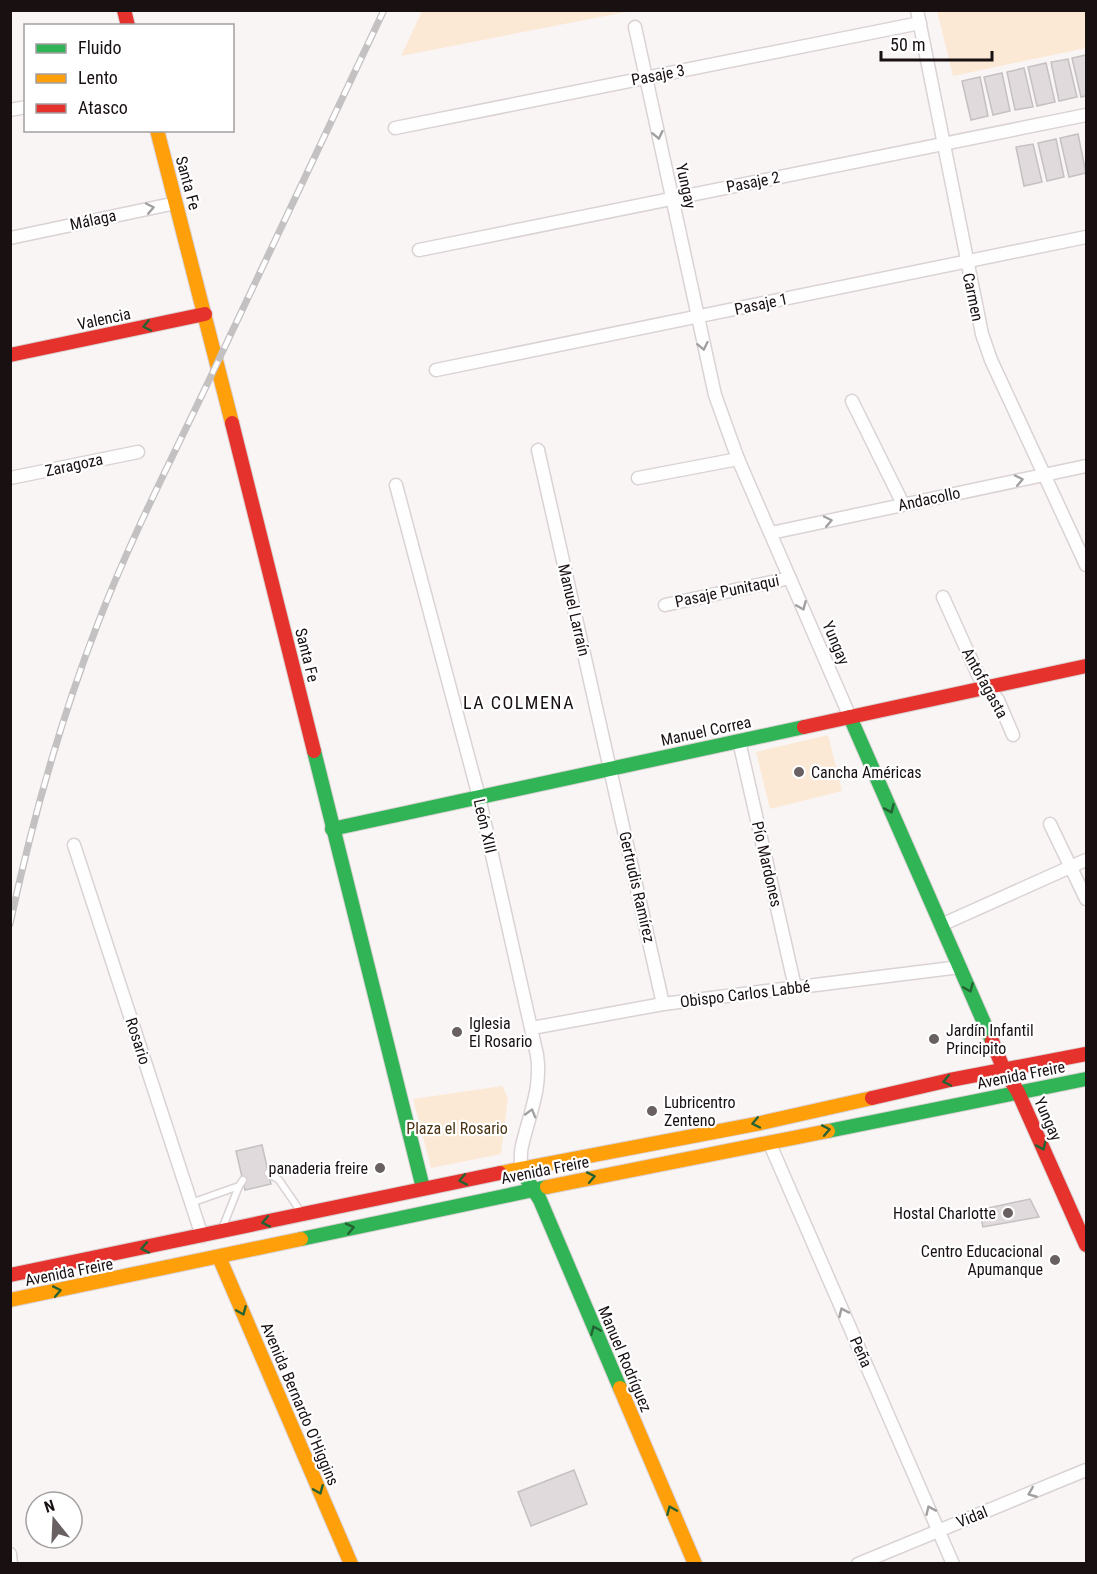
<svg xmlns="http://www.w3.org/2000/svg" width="1097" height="1574" font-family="'Roboto Condensed',sans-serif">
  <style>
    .green { fill: #fbe9d6 }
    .building { fill: #e0dadd; stroke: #c5c0c2; stroke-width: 1.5 }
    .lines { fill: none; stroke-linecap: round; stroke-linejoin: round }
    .lane-casing { stroke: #dad2d4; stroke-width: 9 }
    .street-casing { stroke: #dad2d4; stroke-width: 15 }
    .fast-casing { stroke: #dad2d4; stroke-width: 16 }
    .slow-casing { stroke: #dad2d4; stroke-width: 16 }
    .jam-casing { stroke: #dad2d4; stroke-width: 16 }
    .lane { stroke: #fefefe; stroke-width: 6 }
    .street { stroke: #fefefe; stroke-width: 12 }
    .fast { stroke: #30b455; stroke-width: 14 }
    .slow { stroke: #ff9f0a; stroke-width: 14 }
    .jam { stroke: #e5322d; stroke-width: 14 }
    .rail-casing { stroke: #c4c1c2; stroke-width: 7 }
    .rail { stroke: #fff; stroke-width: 4.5; stroke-dasharray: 14; stroke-linecap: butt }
    .oneway { stroke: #a29fa0 }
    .oneway2 { stroke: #246234 }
    .poi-dot { fill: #686061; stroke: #fff; stroke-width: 2 }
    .labels { text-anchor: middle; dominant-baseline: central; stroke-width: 4.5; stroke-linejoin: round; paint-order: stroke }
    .street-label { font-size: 16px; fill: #191012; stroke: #fff }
    .poi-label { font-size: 16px; fill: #191012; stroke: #fff; text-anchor: start }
    .park-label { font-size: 16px; fill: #49320f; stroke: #fff }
    .neighbourhood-label { font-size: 18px; letter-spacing: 1.5px; fill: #191012; stroke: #fff }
  </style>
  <rect width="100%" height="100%" fill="#faf5f5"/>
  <!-- green -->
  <g class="green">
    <path d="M422 11V10L631 11 401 56Z"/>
    <path d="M937 11H1086V48L953 76Z"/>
    <path d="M828 735 842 791 770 809 756 752Z"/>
    <path d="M502 1086 508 1098 501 1154 431 1168 413 1099Z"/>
  </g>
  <!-- building -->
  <g class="building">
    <path d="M1086 55V96L1081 97 1072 58Z"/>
    <path d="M1068 59 1077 97 1059 101 1051 62Z"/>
    <path d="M1046 63 1055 102 1037 106 1028 67Z"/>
    <path d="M1024 68 1033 107 1015 110 1007 72Z"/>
    <path d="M1002 73 1010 111 993 115 984 77Z"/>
    <path d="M980 77 988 116 971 120 962 81Z"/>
    <path d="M1078 134 1086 173 1069 177 1060 138Z"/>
    <path d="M1056 139 1064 177 1047 181 1038 143Z"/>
    <path d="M1033 144 1042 182 1024 186 1016 147Z"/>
    <path d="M262 1145 271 1184 245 1190 236 1151Z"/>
    <path d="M1030 1199 1039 1217 983 1227 979 1210Z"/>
    <path d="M574 1470 587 1504 531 1526 518 1492Z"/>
  </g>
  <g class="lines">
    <!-- lane casing -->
    <g class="lane-casing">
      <g id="lane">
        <path d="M268 1173 279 1180 301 1212"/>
        <path d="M191 1203 239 1186"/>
        <path d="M222 1229 239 1186 243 1180"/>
      </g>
    </g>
    <!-- street casing -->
    <g class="street-casing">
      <g id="street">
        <path d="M917 10 982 334 991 360 1086 565"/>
        <path d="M635 27 715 395 738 459 850 717"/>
        <path d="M10 110 26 107"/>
        <path d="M395 128 920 23"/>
        <path d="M10 238 176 203"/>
        <path d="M419 250 1086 115"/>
        <path d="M436 370 1086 237"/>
        <path d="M852 401 903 504"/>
        <path d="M538 450 663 1004"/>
        <path d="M10 478 138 452"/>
        <path d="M638 478 738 459"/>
        <path d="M396 485 479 797 537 1055C542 1088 529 1115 522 1146 520 1154 521 1162 521 1170"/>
        <path d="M771 533 1086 466"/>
        <path d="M943 597 979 677 998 700 1013 735"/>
        <path d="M665 605 790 578"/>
        <path d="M739 741 795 987"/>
        <path d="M1050 824 1086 899"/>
        <path d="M74 845 202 1236"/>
        <path d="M941 925 1086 860"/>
        <path d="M532 1028 663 1004 960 967"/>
        <path d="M769 1142 953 1564"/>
        <path d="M10 1554 11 1564"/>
        <path d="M858 1564 1086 1470"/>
      </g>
    </g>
    <!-- fast casing -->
    <g class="fast-casing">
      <g id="fast">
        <path d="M850 717 992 1041"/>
        <path d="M314 751 423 1188"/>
        <path d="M332 829 804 727"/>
        <path d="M828 1131 1086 1079"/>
        <path d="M521 1170 540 1200 620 1388"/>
        <path d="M301 1239 547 1187"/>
      </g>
    </g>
    <!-- slow casing -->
    <g class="slow-casing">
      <g id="slow">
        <path d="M157 130 232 423"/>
        <path d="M500 1173 761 1123 872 1098"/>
        <path d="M547 1187 828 1131"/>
        <path d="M219 1257 351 1564"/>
        <path d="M10 1300 301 1239"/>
        <path d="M620 1388 695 1564"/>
      </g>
    </g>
    <!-- jam casing -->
    <g class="jam-casing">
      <g id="jam">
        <path d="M124 10 128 26"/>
        <path d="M10 355 205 314"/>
        <path d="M232 423 314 751"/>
        <path d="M804 727 1086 666"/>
        <path d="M992 1041 1004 1070 1018 1092 1086 1245"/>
        <path d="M872 1098 950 1080 1086 1054"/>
        <path d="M10 1275 500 1173"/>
      </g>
    </g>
    <!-- lane -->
    <use href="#lane" class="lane"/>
    <!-- street -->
    <use href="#street" class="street"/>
    <!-- fast -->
    <use href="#fast" class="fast"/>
    <!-- slow -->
    <use href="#slow" class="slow"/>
    <!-- jam -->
    <use href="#jam" class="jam"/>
    <!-- rail casing -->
    <g class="rail-casing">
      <path id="rail" d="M10 924C32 821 60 721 98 623 133 532 179 445 220 357 275 241 329 126 384 10"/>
    </g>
    <!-- rail -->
    <use href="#rail" class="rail"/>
  </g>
  <!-- one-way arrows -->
  <defs><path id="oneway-chevron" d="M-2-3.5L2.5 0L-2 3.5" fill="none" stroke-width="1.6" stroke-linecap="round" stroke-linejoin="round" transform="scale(1.5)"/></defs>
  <g class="oneway">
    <use href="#oneway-chevron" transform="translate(658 135) rotate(78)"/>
    <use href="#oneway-chevron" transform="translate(150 208) rotate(-12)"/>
    <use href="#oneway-chevron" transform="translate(703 346) rotate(78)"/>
    <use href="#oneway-chevron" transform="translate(1019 480) rotate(-12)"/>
    <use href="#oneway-chevron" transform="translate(828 521) rotate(-12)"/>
    <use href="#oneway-chevron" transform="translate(802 606) rotate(67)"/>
    <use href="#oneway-chevron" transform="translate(531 1113) rotate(-74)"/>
    <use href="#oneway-chevron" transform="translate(843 1312) rotate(-114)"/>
    <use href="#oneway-chevron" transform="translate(1032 1493) rotate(158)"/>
    <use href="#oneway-chevron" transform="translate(930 1510) rotate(-114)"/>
  </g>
  <g class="oneway2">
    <use href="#oneway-chevron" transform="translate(147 326) rotate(168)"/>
    <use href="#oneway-chevron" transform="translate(890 809) rotate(66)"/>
    <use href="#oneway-chevron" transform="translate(969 988) rotate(67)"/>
    <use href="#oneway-chevron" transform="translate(947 1081) rotate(168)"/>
    <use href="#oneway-chevron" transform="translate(756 1123) rotate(168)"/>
    <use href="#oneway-chevron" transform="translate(826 1130) rotate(-11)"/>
    <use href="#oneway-chevron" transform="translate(1042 1146) rotate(66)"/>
    <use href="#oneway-chevron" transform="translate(591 1177) rotate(-11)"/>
    <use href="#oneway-chevron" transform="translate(463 1180) rotate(169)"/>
    <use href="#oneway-chevron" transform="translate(266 1222) rotate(169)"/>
    <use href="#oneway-chevron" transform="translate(350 1228) rotate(-13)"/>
    <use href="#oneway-chevron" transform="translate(145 1248) rotate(169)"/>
    <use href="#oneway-chevron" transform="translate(57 1291) rotate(-11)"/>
    <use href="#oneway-chevron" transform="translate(242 1311) rotate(67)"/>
    <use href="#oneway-chevron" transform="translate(595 1330) rotate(-113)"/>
    <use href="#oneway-chevron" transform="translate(319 1490) rotate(67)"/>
    <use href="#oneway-chevron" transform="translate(671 1510) rotate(-113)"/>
  </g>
  <!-- markers -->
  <g class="poi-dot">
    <circle cx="799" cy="772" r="6"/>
    <circle cx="457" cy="1032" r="6"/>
    <circle cx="934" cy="1039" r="6"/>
    <circle cx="652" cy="1111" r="6"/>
    <circle cx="380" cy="1168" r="6"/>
    <circle cx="1008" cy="1213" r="6"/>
    <circle cx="1055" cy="1260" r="6"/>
  </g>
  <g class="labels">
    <!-- street labels -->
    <g class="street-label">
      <text transform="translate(658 75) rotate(-11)">Pasaje 3</text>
      <text transform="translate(753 182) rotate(-11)">Pasaje 2</text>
      <text transform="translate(188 183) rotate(75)">Santa Fe</text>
      <text transform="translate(686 186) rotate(78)">Yungay</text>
      <text transform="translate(93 220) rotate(-12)">Málaga</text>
      <text transform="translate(973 297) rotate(78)">Carmen</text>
      <text transform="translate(761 304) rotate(-12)">Pasaje 1</text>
      <text transform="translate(104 319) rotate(-12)">Valencia</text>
      <text transform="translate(74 465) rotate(-12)">Zaragoza</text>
      <text transform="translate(929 499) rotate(-12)">Andacollo</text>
      <text transform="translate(727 591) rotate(-12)">Pasaje Punitaqui</text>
      <text transform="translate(574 610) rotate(77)">Manuel Larraín</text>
      <text transform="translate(836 643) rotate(67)">Yungay</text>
      <text transform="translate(307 655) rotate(76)">Santa Fe</text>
      <text transform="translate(985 683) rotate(61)">Antofagasta</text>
      <text transform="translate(706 731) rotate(-12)">Manuel Correa</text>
      <text transform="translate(485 826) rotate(77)">León XIII</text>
      <text transform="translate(767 864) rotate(77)">Pío Mardones</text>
      <text transform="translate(637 887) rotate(77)">Gertrudis Ramírez</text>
      <text transform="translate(745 994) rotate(-7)">Obispo Carlos Labbé</text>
      <text transform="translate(138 1041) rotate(72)">Rosario</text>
      <text transform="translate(1021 1075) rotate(-11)">Avenida Freire</text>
      <text transform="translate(1048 1119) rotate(66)">Yungay</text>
      <text transform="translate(545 1170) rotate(-11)">Avenida Freire</text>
      <text transform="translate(69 1272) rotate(-11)">Avenida Freire</text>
      <text transform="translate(861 1352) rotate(66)">Peña</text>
      <text transform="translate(625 1359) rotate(67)">Manuel Rodríguez</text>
      <text transform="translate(300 1404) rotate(67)">Avenida Bernardo O'Higgins</text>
      <text transform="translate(972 1517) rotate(-22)">Vidal</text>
    </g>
    <!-- poi labels -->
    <g class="poi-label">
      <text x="811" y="772">Cancha Américas</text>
      <text x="469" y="1023">Iglesia<tspan x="469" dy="18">El Rosario</tspan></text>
      <text x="946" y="1030">Jardín Infantil<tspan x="946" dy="18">Principito</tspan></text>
      <text x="664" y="1102">Lubricentro<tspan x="664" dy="18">Zenteno</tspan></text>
      <text x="368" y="1168" text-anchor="end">panaderia freire</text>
      <text x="996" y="1213" text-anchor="end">Hostal Charlotte</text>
      <text x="1043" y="1251" text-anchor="end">Centro Educacional<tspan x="1043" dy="18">Apumanque</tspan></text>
    </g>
    <!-- park labels -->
    <g class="park-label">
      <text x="457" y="1128">Plaza el Rosario</text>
    </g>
    <!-- neighbourhood labels -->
    <g class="neighbourhood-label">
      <text x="519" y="702">LA COLMENA</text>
    </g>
  </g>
  <!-- border -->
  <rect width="1097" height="1574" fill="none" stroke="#191012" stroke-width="24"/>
  <!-- legend -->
  <rect x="24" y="24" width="210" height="108" fill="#ffffff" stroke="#a39fa0" stroke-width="1.5"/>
  <rect x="36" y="44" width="30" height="9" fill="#30b455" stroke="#a39fa0" stroke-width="1.5"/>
  <text x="78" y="54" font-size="18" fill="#191012">Fluido</text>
  <rect x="36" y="74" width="30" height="9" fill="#ff9f0a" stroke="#a39fa0" stroke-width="1.5"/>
  <text x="78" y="84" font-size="18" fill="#191012">Lento</text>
  <rect x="36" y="104" width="30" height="9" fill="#e5322d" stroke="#a39fa0" stroke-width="1.5"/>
  <text x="78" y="114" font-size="18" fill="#191012">Atasco</text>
  <!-- north arrow -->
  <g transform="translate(54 1520) rotate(342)"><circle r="28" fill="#ffffff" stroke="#a39fa0" stroke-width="1.5"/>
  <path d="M0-4.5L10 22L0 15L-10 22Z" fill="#686061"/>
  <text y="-9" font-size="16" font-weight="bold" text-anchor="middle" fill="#191012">N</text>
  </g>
  <!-- scale -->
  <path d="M881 51v9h111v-9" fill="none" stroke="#191012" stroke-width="3"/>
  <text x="890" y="51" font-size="18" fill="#191012" stroke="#ffffff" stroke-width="4.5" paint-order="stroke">50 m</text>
</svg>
